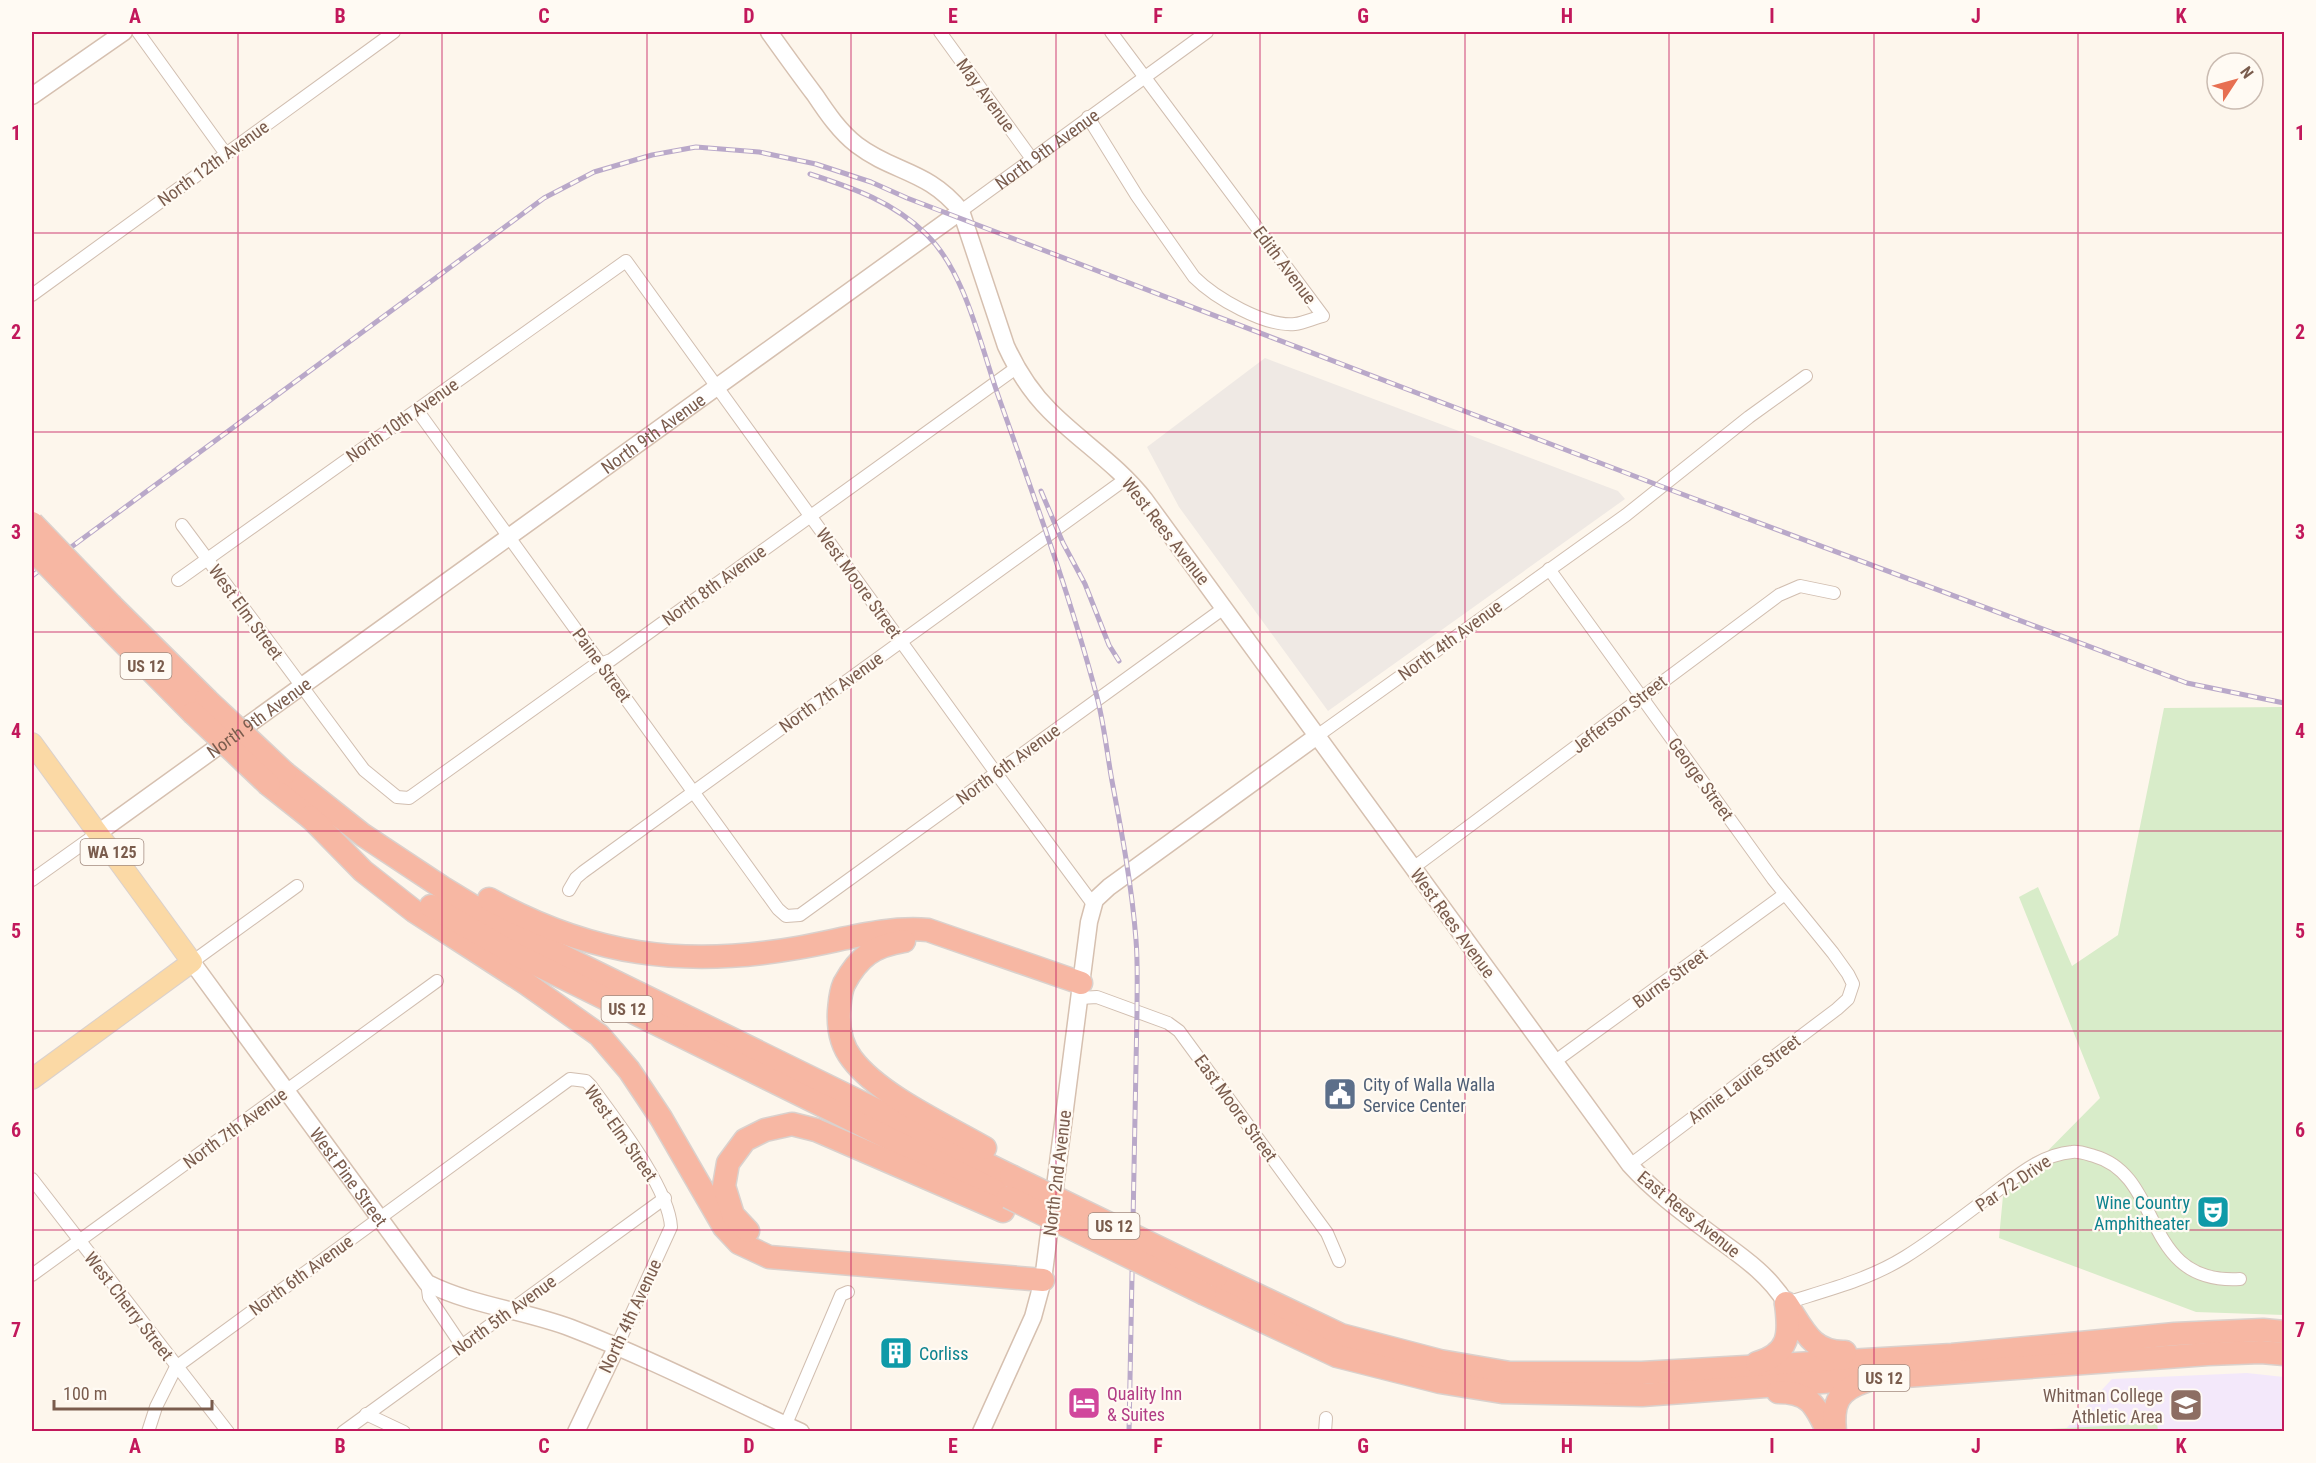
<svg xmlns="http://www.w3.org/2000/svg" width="2316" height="1463" font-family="'Roboto Condensed',sans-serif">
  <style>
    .industrial { fill: #efe9e4 }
    .education { fill: #f3e8fa }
    .green { fill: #d8ecc9 }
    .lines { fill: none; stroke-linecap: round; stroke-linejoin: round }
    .street-casing { stroke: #d1beb0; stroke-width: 14 }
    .secondary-casing { stroke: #d6c0b0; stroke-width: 19 }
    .primary-casing { stroke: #dad1cd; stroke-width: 22 }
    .highway-casing { stroke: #dad1cd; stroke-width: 25 }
    .street { stroke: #fff; stroke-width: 12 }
    .secondary { stroke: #fff; stroke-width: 16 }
    .primary { stroke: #fbd9a5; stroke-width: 20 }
    .highway { stroke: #f7b7a3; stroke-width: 22 }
    .rail-casing { stroke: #b9a8c9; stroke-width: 5 }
    .rail { stroke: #fffaf3; stroke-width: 3; stroke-dasharray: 9; stroke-linecap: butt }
    .highway-bridge-casing { stroke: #dad1cd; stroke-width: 25; stroke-linecap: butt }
    .highway-bridge { stroke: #f7b7a3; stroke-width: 22 }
    .grid { fill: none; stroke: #c2185b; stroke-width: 1.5; stroke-opacity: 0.55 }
    .labels { text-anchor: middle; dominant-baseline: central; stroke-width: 4.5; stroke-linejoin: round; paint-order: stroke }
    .shield { fill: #fffaf3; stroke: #a28b7f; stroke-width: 1.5 }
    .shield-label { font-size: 16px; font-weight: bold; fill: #7a5c4d }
    .street-label { font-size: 18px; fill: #7a5c4d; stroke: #fffaf3 }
    .service-label { font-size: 18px; fill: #4e5e75; stroke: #fffaf3; text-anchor: start }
    .culture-label { font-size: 18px; fill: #0d838f; stroke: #fffaf3; text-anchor: end }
    .hotel-label { font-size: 18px; fill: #b23c85; stroke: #fffaf3; text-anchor: start }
    .education-label { font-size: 18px; fill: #785e54; stroke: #fffaf3; text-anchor: end }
    .neatline { fill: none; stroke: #c2185b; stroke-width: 2 }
    .grid-label { font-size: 20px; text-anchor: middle; font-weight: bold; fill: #c2185b }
  </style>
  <rect width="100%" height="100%" fill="#fdf6ec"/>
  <!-- industrial -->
  <path class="industrial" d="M1265 358 1618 491 1625 499 1328 711 1179 507 1147 447Z"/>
  <!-- education -->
  <path class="education" d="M2247 1373 2284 1377V1431L2063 1432 2112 1379Z"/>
  <!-- green -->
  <g class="green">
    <path d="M2284 707V1315L2196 1312 1999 1238 2003 1196 2100 1098 2019 897 2038 887 2072 966 2118 935 2164 708Z"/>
    <path d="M2157 1423 2158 1431H2013Z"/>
  </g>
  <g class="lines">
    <!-- street casing -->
    <g class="street-casing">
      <g id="street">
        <path d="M138 32 226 154"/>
        <path d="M940 32 1032 159"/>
        <path d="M1088 117 1137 196 1194 277C1215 298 1265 327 1295 324 1304 323 1314 318 1323 316L1111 32"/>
        <path id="s1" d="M961 211 1207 32"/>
        <path d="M32 295 394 32"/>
        <path d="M417 410 778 909 786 916 800 915 1224 608"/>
        <path d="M182 525 364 770 397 797 409 798 592 667 611 660 1016 368"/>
        <path d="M1549 569 1773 879 1833 953 1848 974 1853 984 1848 999 1837 1009 1630 1165"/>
        <path d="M178 580 626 261 996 773 1093 904"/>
        <path d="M1317 736 1626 515 1749 417 1806 376"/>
        <path d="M1413 868 1779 595 1800 586 1834 593"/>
        <path d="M32 880 98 833"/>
        <path d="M569 890 576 878 583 872 1127 478"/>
        <path d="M192 962 297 886"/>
        <path d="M1080 998 1097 997 1168 1023 1179 1031 1327 1233 1339 1261"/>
        <path d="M1554 1062 1785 894"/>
        <path d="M32 1179 228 1432"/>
        <path d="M32 1275 437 981"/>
        <path d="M427 1283 429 1297 462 1346"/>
        <path d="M1786 1303C1827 1290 1868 1280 1905 1257 1934 1239 1962 1217 1990 1196 2015 1178 2039 1155 2072 1152 2079 1151 2087 1154 2094 1156 2165 1176 2140 1285 2240 1279"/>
        <path d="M366 1414 404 1432"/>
        <path d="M786 1424 841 1295 848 1292"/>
        <path d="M148 1432 156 1407 176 1367 570 1079 586 1081 591 1086C615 1119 669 1188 671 1227L616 1348"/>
        <path d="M343 1432 665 1198"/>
        <path d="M1325 1432 1326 1418"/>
      </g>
    </g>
    <!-- secondary casing -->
    <g class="secondary-casing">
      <g id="secondary">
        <path d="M769 32C784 53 799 74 815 95 827 113 840 132 857 145 894 173 928 170 961 211L1006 346C1017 370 1031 392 1050 411 1081 442 1118 465 1145 500L1630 1165C1657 1195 1690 1218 1722 1242 1747 1260 1770 1277 1786 1303"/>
        <path d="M32 96 124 32"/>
        <path id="s2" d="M98 833 961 211"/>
        <path id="s3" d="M192 962 427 1283C473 1306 523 1310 571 1328 649 1358 725 1397 801 1432"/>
        <path d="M576 1432 616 1348"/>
        <path d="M981 1432 1033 1317 1043 1280 1089 922 1095 900 1109 887 1317 736"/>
      </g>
    </g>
    <!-- primary casing -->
    <g class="primary-casing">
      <path id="primary" d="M32 743 192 962 32 1079"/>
    </g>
    <!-- highway casing -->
    <g class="highway-casing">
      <g id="highway">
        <path d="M112 606 206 699"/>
        <path d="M99 618 193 713"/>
        <path d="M285 773 363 835 443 888 524 937 1011 1176"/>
        <path d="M269 785 322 827"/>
        <path d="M310 817 363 871 414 911 527 984 599 1035 629 1070 661 1118 724 1227 739 1243 769 1257 1043 1280"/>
        <path d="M489 899C591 955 682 968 797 948 840 941 884 926 928 930L1081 983"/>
        <path d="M431 906 513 953 1008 1197"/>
        <path d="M904 941C874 946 859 956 844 984 840 993 840 1001 839 1011 838 1028 841 1045 852 1059 879 1095 945 1125 985 1148"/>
        <path d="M748 1231 733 1215 724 1186 728 1163 745 1140 765 1130 792 1124 816 1130 1003 1211"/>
        <path d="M1217 1276 1341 1335 1440 1361 1510 1373H1642L1952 1355 2175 1334 2263 1330 2284 1332"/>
        <path d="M1205 1294 1337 1356 1440 1382 1502 1392 1642 1395 2208 1354 2261 1352 2284 1354"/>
        <path d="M1786 1303C1803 1328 1811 1353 1845 1352"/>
        <path d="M1757 1363C1790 1353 1790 1334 1786 1304"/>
        <path d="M1778 1392C1810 1392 1815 1405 1828 1432"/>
        <path d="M1835 1432C1832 1403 1838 1390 1866 1381"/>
      </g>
    </g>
    <!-- street -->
    <use href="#street" class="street"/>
    <!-- secondary -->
    <use href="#secondary" class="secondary"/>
    <!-- primary -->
    <use href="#primary" class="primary"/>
    <!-- highway -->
    <use href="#highway" class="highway"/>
    <!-- rail casing -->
    <g class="rail-casing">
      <g id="rail">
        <path d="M810 174C853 188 894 202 927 235 966 273 981 348 999 398 1034 497 1070 595 1097 697 1104 724 1107 753 1112 781 1122 834 1132 887 1136 940 1138 964 1137 988 1137 1012L1129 1432"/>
        <path d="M1041 491 1063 543 1085 584 1109 645 1119 661"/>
        <path d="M32 576 544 198 594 172 652 155 696 147 759 152 816 164 871 182 907 198 1663 487 2187 683 2284 703"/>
      </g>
    </g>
    <!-- rail -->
    <use href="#rail" class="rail"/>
    <!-- highway-bridge casing -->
    <g class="highway-bridge-casing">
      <g id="highway-bridge">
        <path d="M32 523 112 606"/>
        <path d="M32 549 99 618"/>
        <path d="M206 699 285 773"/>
        <path d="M193 713 269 785"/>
        <path d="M1011 1176 1217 1276"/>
        <path d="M1008 1197 1205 1294"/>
      </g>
    </g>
    <!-- highway-bridge -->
    <use href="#highway-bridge" class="highway-bridge"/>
  </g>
  <!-- grid -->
  <path class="grid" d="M238 32V1432M442 32V1432M647 32V1432M851 32V1432M1056 32V1432M1260 32V1432M1465 32V1432M1669 32V1432M1874 32V1432M2078 32V1432M32 233H2284M32 432H2284M32 632H2284M32 831H2284M32 1031H2284M32 1230H2284"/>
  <!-- icons -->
  <defs>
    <g id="civic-square" transform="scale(1.725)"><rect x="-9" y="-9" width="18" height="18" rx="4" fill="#5c6f8a" stroke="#fffaf3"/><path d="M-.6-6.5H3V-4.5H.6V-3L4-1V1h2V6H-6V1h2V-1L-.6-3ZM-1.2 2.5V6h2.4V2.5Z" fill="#fff"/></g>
    <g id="theatre-square" transform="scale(1.725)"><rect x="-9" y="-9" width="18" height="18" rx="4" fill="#0f9aa8" stroke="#fffaf3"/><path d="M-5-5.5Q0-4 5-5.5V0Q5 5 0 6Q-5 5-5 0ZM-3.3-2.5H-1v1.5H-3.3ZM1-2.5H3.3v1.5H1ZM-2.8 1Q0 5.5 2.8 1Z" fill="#fff"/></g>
    <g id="building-square" transform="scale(1.725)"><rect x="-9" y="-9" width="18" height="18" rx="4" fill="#0f9aa8" stroke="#fffaf3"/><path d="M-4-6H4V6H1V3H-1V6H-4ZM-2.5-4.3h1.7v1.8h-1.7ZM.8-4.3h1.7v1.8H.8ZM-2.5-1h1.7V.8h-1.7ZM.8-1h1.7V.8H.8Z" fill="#fff"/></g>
    <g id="hotel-square" transform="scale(1.725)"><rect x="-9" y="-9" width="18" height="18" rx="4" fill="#d1479c" stroke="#fffaf3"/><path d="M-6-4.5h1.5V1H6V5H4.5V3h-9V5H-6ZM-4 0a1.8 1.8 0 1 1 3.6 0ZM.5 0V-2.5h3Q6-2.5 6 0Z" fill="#fff"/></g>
    <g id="university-square" transform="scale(1.725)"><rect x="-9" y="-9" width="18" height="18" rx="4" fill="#8d6e63" stroke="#fffaf3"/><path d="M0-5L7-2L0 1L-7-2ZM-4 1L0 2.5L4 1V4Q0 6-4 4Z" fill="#fff"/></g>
  </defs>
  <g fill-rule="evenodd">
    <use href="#civic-square" x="1340" y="1094"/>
    <use href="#theatre-square" x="2213" y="1212"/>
    <use href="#building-square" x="896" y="1353"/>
    <use href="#hotel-square" x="1084" y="1403"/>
    <use href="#university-square" x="2186" y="1405"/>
  </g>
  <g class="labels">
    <!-- shield labels -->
    <g class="shield">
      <rect x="120.5" y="653" width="51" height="26" rx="4.5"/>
      <rect x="80.5" y="839" width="63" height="26" rx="4.5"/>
      <rect x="601.5" y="996" width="51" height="26" rx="4.5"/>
      <rect x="1088.5" y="1213" width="51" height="26" rx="4.5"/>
      <rect x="1858.5" y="1365" width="51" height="26" rx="4.5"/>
    </g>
    <g class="shield-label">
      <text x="146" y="666">US 12</text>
      <text x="112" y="852">WA 125</text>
      <text x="627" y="1009">US 12</text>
      <text x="1114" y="1226">US 12</text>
      <text x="1884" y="1378">US 12</text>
    </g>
    <!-- street labels -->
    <g class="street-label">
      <text transform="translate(986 95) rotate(54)">May Avenue</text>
      <text stroke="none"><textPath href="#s1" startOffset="106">North 9th Avenue</textPath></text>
      <text transform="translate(213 163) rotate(-36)">North 12th Avenue</text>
      <text transform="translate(1285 265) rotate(53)">Edith Avenue</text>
      <text transform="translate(402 420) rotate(-35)">North 10th Avenue</text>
      <text stroke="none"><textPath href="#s2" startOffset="684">North 9th Avenue</textPath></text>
      <text transform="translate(1166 531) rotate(52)">West Rees Avenue</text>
      <text transform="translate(859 583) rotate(54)">West Moore Street</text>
      <text transform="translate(714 585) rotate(-36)">North 8th Avenue</text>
      <text transform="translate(246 612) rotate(54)">West Elm Street</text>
      <text transform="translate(1450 640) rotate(-36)">North 4th Avenue</text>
      <text transform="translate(602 665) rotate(54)">Paine Street</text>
      <text transform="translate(831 692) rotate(-36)">North 7th Avenue</text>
      <text transform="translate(1619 714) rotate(-38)">Jefferson Street</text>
      <text stroke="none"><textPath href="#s2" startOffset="198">North 9th Avenue</textPath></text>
      <text transform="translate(1008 764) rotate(-36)">North 6th Avenue</text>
      <text transform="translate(1701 779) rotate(54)">George Street</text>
      <text transform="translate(1453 923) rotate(54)">West Rees Avenue</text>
      <text transform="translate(1670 978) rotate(-36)">Burns Street</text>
      <text transform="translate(1744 1079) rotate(-37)">Annie Laurie Street</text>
      <text transform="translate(1236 1108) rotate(54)">East Moore Street</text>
      <text transform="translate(235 1128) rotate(-36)">North 7th Avenue</text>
      <text transform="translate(621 1133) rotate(55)">West Elm Street</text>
      <text transform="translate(1057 1173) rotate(-83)">North 2nd Avenue</text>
      <text stroke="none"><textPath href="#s3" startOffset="266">West Pine Street</textPath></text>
      <text transform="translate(2013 1183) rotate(-34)">Par 72 Drive</text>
      <text transform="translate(1689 1214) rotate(39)">East Rees Avenue</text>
      <text transform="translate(301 1275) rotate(-36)">North 6th Avenue</text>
      <text transform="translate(129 1306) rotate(52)">West Cherry Street</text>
      <text transform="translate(504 1315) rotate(-36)">North 5th Avenue</text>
      <text transform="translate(630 1316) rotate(-65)">North 4th Avenue</text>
    </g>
    <!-- service labels -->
    <g class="service-label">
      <text x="1363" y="1084">City of Walla Walla<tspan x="1363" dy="21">Service Center</tspan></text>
    </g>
    <!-- culture labels -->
    <g class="culture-label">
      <text x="2190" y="1202">Wine Country<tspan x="2190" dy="21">Amphitheater</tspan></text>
      <text x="919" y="1353" text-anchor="start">Corliss</text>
    </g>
    <!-- hotel labels -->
    <g class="hotel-label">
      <text x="1107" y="1393">Quality Inn<tspan x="1107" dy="21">&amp; Suites</tspan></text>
    </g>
    <!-- education labels -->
    <g class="education-label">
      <text x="2163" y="1395">Whitman College<tspan x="2163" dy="21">Athletic Area</tspan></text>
    </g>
  </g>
  <!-- border -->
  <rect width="2316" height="1463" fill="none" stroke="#fffaf3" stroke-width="66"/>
  <!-- north arrow -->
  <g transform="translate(2235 81) rotate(54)"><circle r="28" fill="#fffaf3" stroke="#cabbb1" stroke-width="1.5"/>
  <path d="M0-4.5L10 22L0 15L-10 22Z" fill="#e76f51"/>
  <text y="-9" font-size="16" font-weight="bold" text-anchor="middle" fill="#7a5c4d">N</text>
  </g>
  <!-- scale -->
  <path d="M54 1400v9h158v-9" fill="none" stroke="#7a5c4d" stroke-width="3"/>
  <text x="63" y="1400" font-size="18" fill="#7a5c4d" stroke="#fffaf3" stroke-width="4.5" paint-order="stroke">100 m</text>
  <rect x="33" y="33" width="2250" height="1397" class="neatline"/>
  <g class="grid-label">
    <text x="135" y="23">A</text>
    <text x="340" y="23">B</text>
    <text x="544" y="23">C</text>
    <text x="749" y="23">D</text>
    <text x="953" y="23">E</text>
    <text x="1158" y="23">F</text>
    <text x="1363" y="23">G</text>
    <text x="1567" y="23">H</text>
    <text x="1772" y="23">I</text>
    <text x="1976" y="23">J</text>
    <text x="2181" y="23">K</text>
    <text x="16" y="140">1</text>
    <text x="2300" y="140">1</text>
    <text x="16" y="339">2</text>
    <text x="2300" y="339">2</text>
    <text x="16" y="539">3</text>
    <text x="2300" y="539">3</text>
    <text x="16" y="738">4</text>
    <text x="2300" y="738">4</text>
    <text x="16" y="938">5</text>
    <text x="2300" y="938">5</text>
    <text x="16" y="1137">6</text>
    <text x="2300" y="1137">6</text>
    <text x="16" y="1337">7</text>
    <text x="2300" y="1337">7</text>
    <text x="135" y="1453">A</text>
    <text x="340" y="1453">B</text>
    <text x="544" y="1453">C</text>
    <text x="749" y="1453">D</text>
    <text x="953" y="1453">E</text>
    <text x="1158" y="1453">F</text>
    <text x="1363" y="1453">G</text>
    <text x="1567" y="1453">H</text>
    <text x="1772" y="1453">I</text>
    <text x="1976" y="1453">J</text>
    <text x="2181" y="1453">K</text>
  </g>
</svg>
